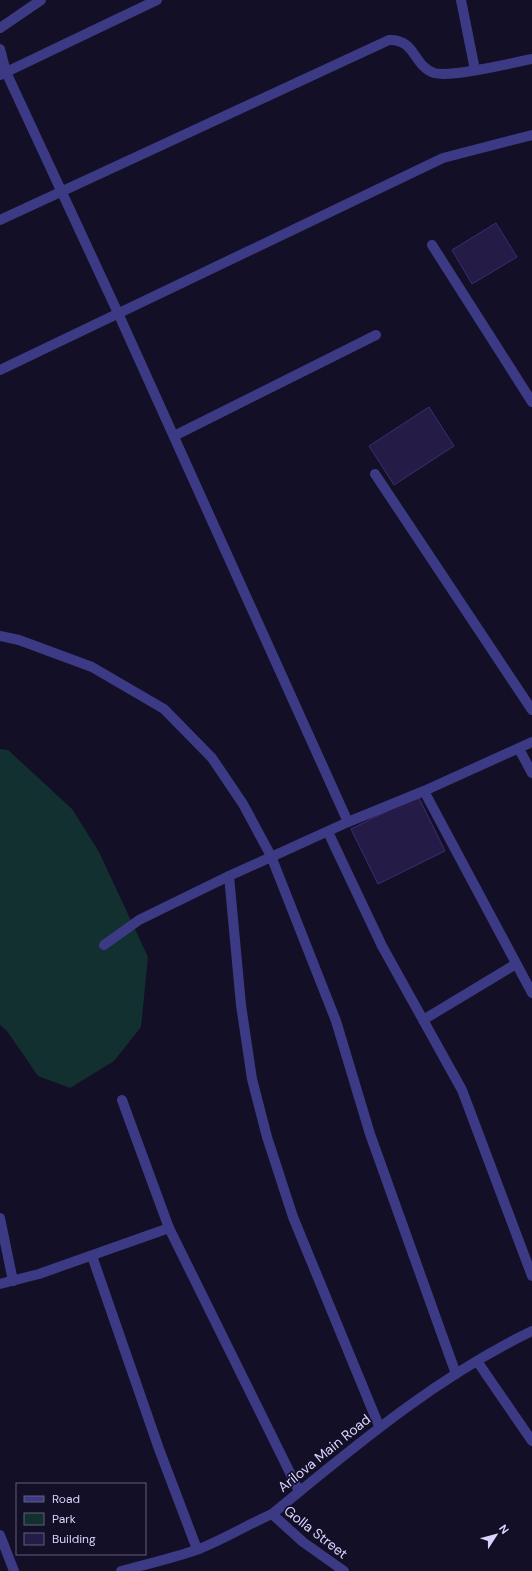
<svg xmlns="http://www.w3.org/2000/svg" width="532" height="1571" font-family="'DM Sans',sans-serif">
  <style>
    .green { fill: #12302f }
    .building { fill: #241b47; stroke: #3b2d73 }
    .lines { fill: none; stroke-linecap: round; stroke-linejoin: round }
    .minor { stroke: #3d3a85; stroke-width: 10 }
    .labels { text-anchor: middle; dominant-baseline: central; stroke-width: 3.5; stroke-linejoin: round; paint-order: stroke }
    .street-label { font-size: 14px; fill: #d9d4ff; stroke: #130f26 }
  </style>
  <rect width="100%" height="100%" fill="#130f26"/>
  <!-- green -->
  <path class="green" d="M0 749 8 750 72 809 99 852 148 957 141 1027 114 1061 70 1088 38 1076 7 1031 0 1025Z"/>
  <!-- building -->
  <g class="building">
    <path d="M496 223 517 257 472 284 452 250Z"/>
    <path d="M429 407 454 446 394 485 369 446Z"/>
    <path d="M418 796 445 851 378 884 351 829Z"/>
  </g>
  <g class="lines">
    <!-- minor -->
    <g class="minor">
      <path d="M461 0 475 70"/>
      <path d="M0 28 41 0"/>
      <path d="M0 49 6 72 118 313 348 822"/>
      <path d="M0 75 157 0"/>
      <path d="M0 220 389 40C416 39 413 66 434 73 452 78 511 63 532 59"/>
      <path d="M432 245 532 402"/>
      <path d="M0 370 443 158 532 135"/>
      <path d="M174 436 376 335"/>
      <path d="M375 474 532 710"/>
      <path d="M0 636 19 640 92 667 164 709 212 758 243 804 271 856 336 1021 370 1134 456 1374"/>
      <path d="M519 749 532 773"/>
      <path d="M424 791 532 993"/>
      <path d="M328 832 382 946 462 1090 532 1276"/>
      <path d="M229 876 241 1005 252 1079 267 1137 293 1217 379 1426"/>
      <path d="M104 945 139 920 229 876 348 822 424 791 532 742"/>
      <path d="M423 1020 516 964"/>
      <path d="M122 1100 169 1228 299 1491"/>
      <path d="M0 1218 13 1281"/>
      <path d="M92 1256 159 1449 197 1549"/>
      <path d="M0 1284 39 1274 169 1228"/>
      <path d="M477 1361 532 1441"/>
      <path d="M272 1514 303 1542 344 1571"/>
      <path d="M0 1535 14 1571"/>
      <path d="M121 1571C147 1564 174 1558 199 1549 224 1539 247 1525 272 1514 354 1447 435 1378 532 1331"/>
    </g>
  </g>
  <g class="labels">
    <!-- street labels -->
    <g class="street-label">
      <text transform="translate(324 1453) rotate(-39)">Arilova Main Road</text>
      <text transform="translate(316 1532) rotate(38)">Golla Street</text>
    </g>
  </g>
  <!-- legend -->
  <rect x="16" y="1483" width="130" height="72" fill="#130f26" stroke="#625e7d"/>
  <rect x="24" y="1496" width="20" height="6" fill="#3d3a85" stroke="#625e7d"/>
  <text x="52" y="1503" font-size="12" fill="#d9d4ff">Road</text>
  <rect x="24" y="1513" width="20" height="12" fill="#12302f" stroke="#625e7d"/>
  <text x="52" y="1523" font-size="12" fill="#d9d4ff">Park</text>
  <rect x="24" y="1533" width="20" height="12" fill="#241b47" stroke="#625e7d"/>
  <text x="52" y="1543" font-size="12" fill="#d9d4ff">Building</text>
  <!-- north arrow -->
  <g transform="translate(496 1535) rotate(54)" stroke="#130f26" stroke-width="3" paint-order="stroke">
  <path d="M0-3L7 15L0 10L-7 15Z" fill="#d9d4ff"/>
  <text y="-6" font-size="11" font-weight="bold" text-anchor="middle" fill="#d9d4ff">N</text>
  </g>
</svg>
